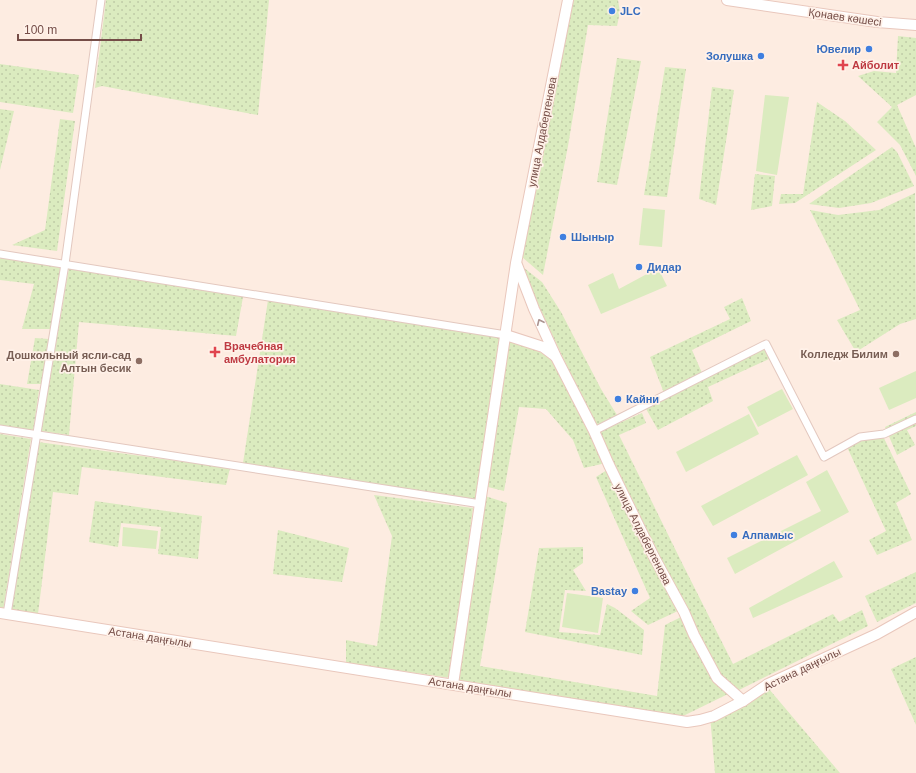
<svg xmlns="http://www.w3.org/2000/svg" width="916" height="773" font-family="Helvetica,sans-serif">
  <style>
    .grass { fill: url(#grass-dots) }
    .green { fill: #dbebbf }
    .lines { fill: none; stroke-linecap: round; stroke-linejoin: round }
    .street-casing { stroke: #e3c8bf; stroke-width: 9 }
    .secondary-casing { stroke: #e9c7bc; stroke-width: 12 }
    .street { stroke: #fff; stroke-width: 7 }
    .secondary { stroke: #fff; stroke-width: 10 }
    .oneway { stroke: #ac9491 }
    .shop-dot { fill: #3f7fe0; stroke: #fff1e8; stroke-width: 1.5 }
    .health-dot { fill: #e0444e; stroke: #fff1e8; stroke-width: 1.5 }
    .education-dot { fill: #8d6e63; stroke: #fff1e8; stroke-width: 1.5 }
    .labels { text-anchor: middle; dominant-baseline: central; stroke-width: 3.5; stroke-linejoin: round; paint-order: stroke }
    .shop-label { font-size: 11px; font-weight: bold; fill: #366cbe; stroke: #fff1e8; text-anchor: start }
    .street-label { font-size: 11px; fill: #754d47; stroke: #fff1e8 }
    .health-label { font-size: 11px; font-weight: bold; fill: #be3a42; stroke: #fff1e8; text-anchor: start }
    .education-label { font-size: 11px; font-weight: bold; fill: #785e54; stroke: #fff1e8; text-anchor: end }
  </style>
  <defs>
    <pattern id="grass-dots" width="8" height="8" patternUnits="userSpaceOnUse"><rect width="8" height="8" fill="#dbebbf"/><path d="M2 2h.1M6 6h.1" fill="none" stroke="#bfcba6" stroke-width="1.8" stroke-linecap="round"/></pattern>
  </defs>
  <rect width="100%" height="100%" fill="#fdece1"/>
  <!-- grass -->
  <g class="grass">
    <path d="M106 0H269L258 115 102 86 95 88Z"/>
    <path d="M572 0H618L620 12 617 26 588 25 568 146 543 275 522 257 542 150Z"/>
    <path d="M898 36 916 38V95L897 105 916 148V176L900 145 877 122 892 107 858 76 874 71 896 73Z"/>
    <path d="M617 58 641 61 617 185 597 182Z"/>
    <path d="M0 64 79 75 73 113 0 102Z"/>
    <path d="M665 67 686 69 667 197 644 195Z"/>
    <path d="M712 87 734 90 716 205 699 199Z"/>
    <path d="M817 102 845 121 876 150 795 203 779 204 781 194H803Z"/>
    <path d="M0 109 14 111 0 170Z"/>
    <path d="M60 119 75 121 57 251 12 245 45 230Z"/>
    <path d="M892 147 897 152 914 186 871 203 839 208 809 204Z"/>
    <path d="M755 174 775 176 772 206 751 210Z"/>
    <path d="M915 193 916 319 900 324 856 352 837 320 860 310 810 210 838 215 879 210Z"/>
    <path d="M0 258 61 267 51 329H22L34 284 0 280Z"/>
    <path d="M519 264 542 282 561 312 601 389 617 415 595 426Z"/>
    <path d="M69 268 243 297 236 336 79 322 69 435 41 431Z"/>
    <path d="M742 298 751 321 692 350 702 373 664 393 650 357 730 319 724 307Z"/>
    <path d="M268 300 502 337 475 499 243 463Z"/>
    <path d="M35 338 49 339 42 384H27Z"/>
    <path d="M509 338 553 358 606 463 584 468 573 440 546 409 519 407 504 491 488 487Z"/>
    <path d="M764 347 769 359 708 387 713 401 658 430 645 407Z"/>
    <path d="M0 384 39 390 33 432 0 426Z"/>
    <path d="M916 412V426L907 430 915 445 897 455 885 427Z"/>
    <path d="M642 413 646 423 619 435 683 565 733 664 833 614 839 622 862 610 868 626 737 691 719 677 599 432Z"/>
    <path d="M880 430 911 494 896 503 912 540 877 555 869 540 886 531 847 447Z"/>
    <path d="M0 434 31 439 3 611H0Z"/>
    <path d="M38 442 230 468 226 485 82 467 78 495 53 492 38 614 10 611Z"/>
    <path d="M610 468 680 610 648 625 631 611 650 598 596 477Z"/>
    <path d="M374 495 473 508 451 678 346 663V640L377 646 392 536Z"/>
    <path d="M485 496 507 503 480 666 657 696 665 625 683 616 728 694 679 718 457 682Z"/>
    <path d="M95 501 202 516 198 559 158 554 161 527 121 523 118 547 89 542Z"/>
    <path d="M278 530 349 548 342 582 273 574Z"/>
    <path d="M583 547V563L573 570 586 591 565 590 559 632 600 635 607 604 615 608 644 630 642 655 525 632 539 548Z"/>
    <path d="M916 572V603L877 622 865 596Z"/>
    <path d="M916 657V725L891 669Z"/>
    <path d="M769 689 840 773H841H715L710 715Z"/>
  </g>
  <!-- green -->
  <g class="green">
    <path d="M765 95 789 97 777 175 756 171Z"/>
    <path d="M643 208 665 210 662 247 639 245Z"/>
    <path d="M658 268 667 286 601 314 588 285 613 273 619 289Z"/>
    <path d="M916 371V398L889 410 879 388Z"/>
    <path d="M782 389 793 409 758 427 747 407Z"/>
    <path d="M749 414 759 434 686 472 676 452Z"/>
    <path d="M797 455 808 475 713 526 701 506Z"/>
    <path d="M827 470 849 512 735 574 727 558 821 511 806 482Z"/>
    <path d="M123 527 158 531 156 549 122 546Z"/>
    <path d="M834 561 843 577 753 618 749 608Z"/>
    <path d="M567 593 603 598 598 633 562 627Z"/>
  </g>
  <g class="lines">
    <!-- street casing -->
    <g class="street-casing">
      <g id="street">
        <path d="M0 254 506 335"/>
        <path d="M0 429 481 504"/>
        <path d="M594 431 766 344 824 457 860 437 884 434 916 419"/>
        <path d="M7 614 65 264 101 0"/>
      </g>
    </g>
    <!-- secondary casing -->
    <g class="secondary-casing">
      <g id="secondary">
        <path d="M727 0 877 22 916 25"/>
        <path d="M517 265 534 309 556 357 594 431 609 465 654 557 684 612 694 635 717 678 743 701"/>
        <path d="M506 335 543 347 555 356"/>
        <path d="M0 613 687 722 700 720 714 716 743 701 768 684 877 634 916 612"/>
        <path d="M453 684 516 263 568 0"/>
      </g>
    </g>
    <!-- street -->
    <use href="#street" class="street"/>
    <!-- secondary -->
    <use href="#secondary" class="secondary"/>
  </g>
  <!-- one-way arrows -->
  <defs><path id="oneway-chevron" d="M-2-3.5L2.5 0L-2 3.5" fill="none" stroke-width="1.6" stroke-linecap="round" stroke-linejoin="round"/></defs>
  <use class="oneway" href="#oneway-chevron" transform="translate(540 322) rotate(-115)"/>
  <!-- markers -->
  <g class="shop-dot">
    <circle cx="612" cy="11" r="4"/>
    <circle cx="869" cy="49" r="4"/>
    <circle cx="761" cy="56" r="4"/>
    <circle cx="563" cy="237" r="4"/>
    <circle cx="639" cy="267" r="4"/>
    <circle cx="618" cy="399" r="4"/>
    <circle cx="734" cy="535" r="4"/>
    <circle cx="635" cy="591" r="4"/>
  </g>
  <g class="health-dot">
    <path d="M841 59h4v4h4v4h-4v4h-4v-4h-4v-4h4z"/>
    <path d="M213 346h4v4h4v4h-4v4h-4v-4h-4v-4h4z"/>
  </g>
  <g class="education-dot">
    <circle cx="896" cy="354" r="4"/>
    <circle cx="139" cy="361" r="4"/>
  </g>
  <g class="labels">
    <!-- shop labels -->
    <g class="shop-label">
      <text x="620" y="11">JLC</text>
      <text x="861" y="49" text-anchor="end">Ювелир</text>
      <text x="753" y="56" text-anchor="end">Золушка</text>
      <text x="571" y="237">Шыныр</text>
      <text x="647" y="267">Дидар</text>
      <text x="626" y="399">Кайни</text>
      <text x="742" y="535">Алпамыс</text>
      <text x="627" y="591" text-anchor="end">Bastay</text>
    </g>
    <!-- street labels -->
    <g class="street-label">
      <text transform="translate(845 17) rotate(8)">Қонаев көшесі</text>
      <text transform="translate(542 132) rotate(-79)">улица Алдабергенова</text>
      <text transform="translate(643 534) rotate(63)">улица Алдабергенова</text>
      <text transform="translate(150 637) rotate(9)">Астана даңғылы</text>
      <text transform="translate(802 669) rotate(-26)">Астана даңғылы</text>
      <text transform="translate(470 687) rotate(9)">Астана даңғылы</text>
    </g>
    <!-- health labels -->
    <g class="health-label">
      <text x="852" y="65">Айболит</text>
      <text x="224" y="346">Врачебная<tspan x="224" dy="13">амбулатория</tspan></text>
    </g>
    <!-- education labels -->
    <g class="education-label">
      <text x="888" y="354">Колледж Билим</text>
      <text x="131" y="355">Дошкольный ясли-сад<tspan x="131" dy="13">Алтын бесик</tspan></text>
    </g>
  </g>
  <!-- scale -->
  <path d="M18 34v6h123v-6" fill="none" stroke="#754d47" stroke-width="2"/>
  <text x="24" y="34" font-size="12" fill="#754d47" stroke="#fff1e8" stroke-width="3" paint-order="stroke">100 m</text>
</svg>
